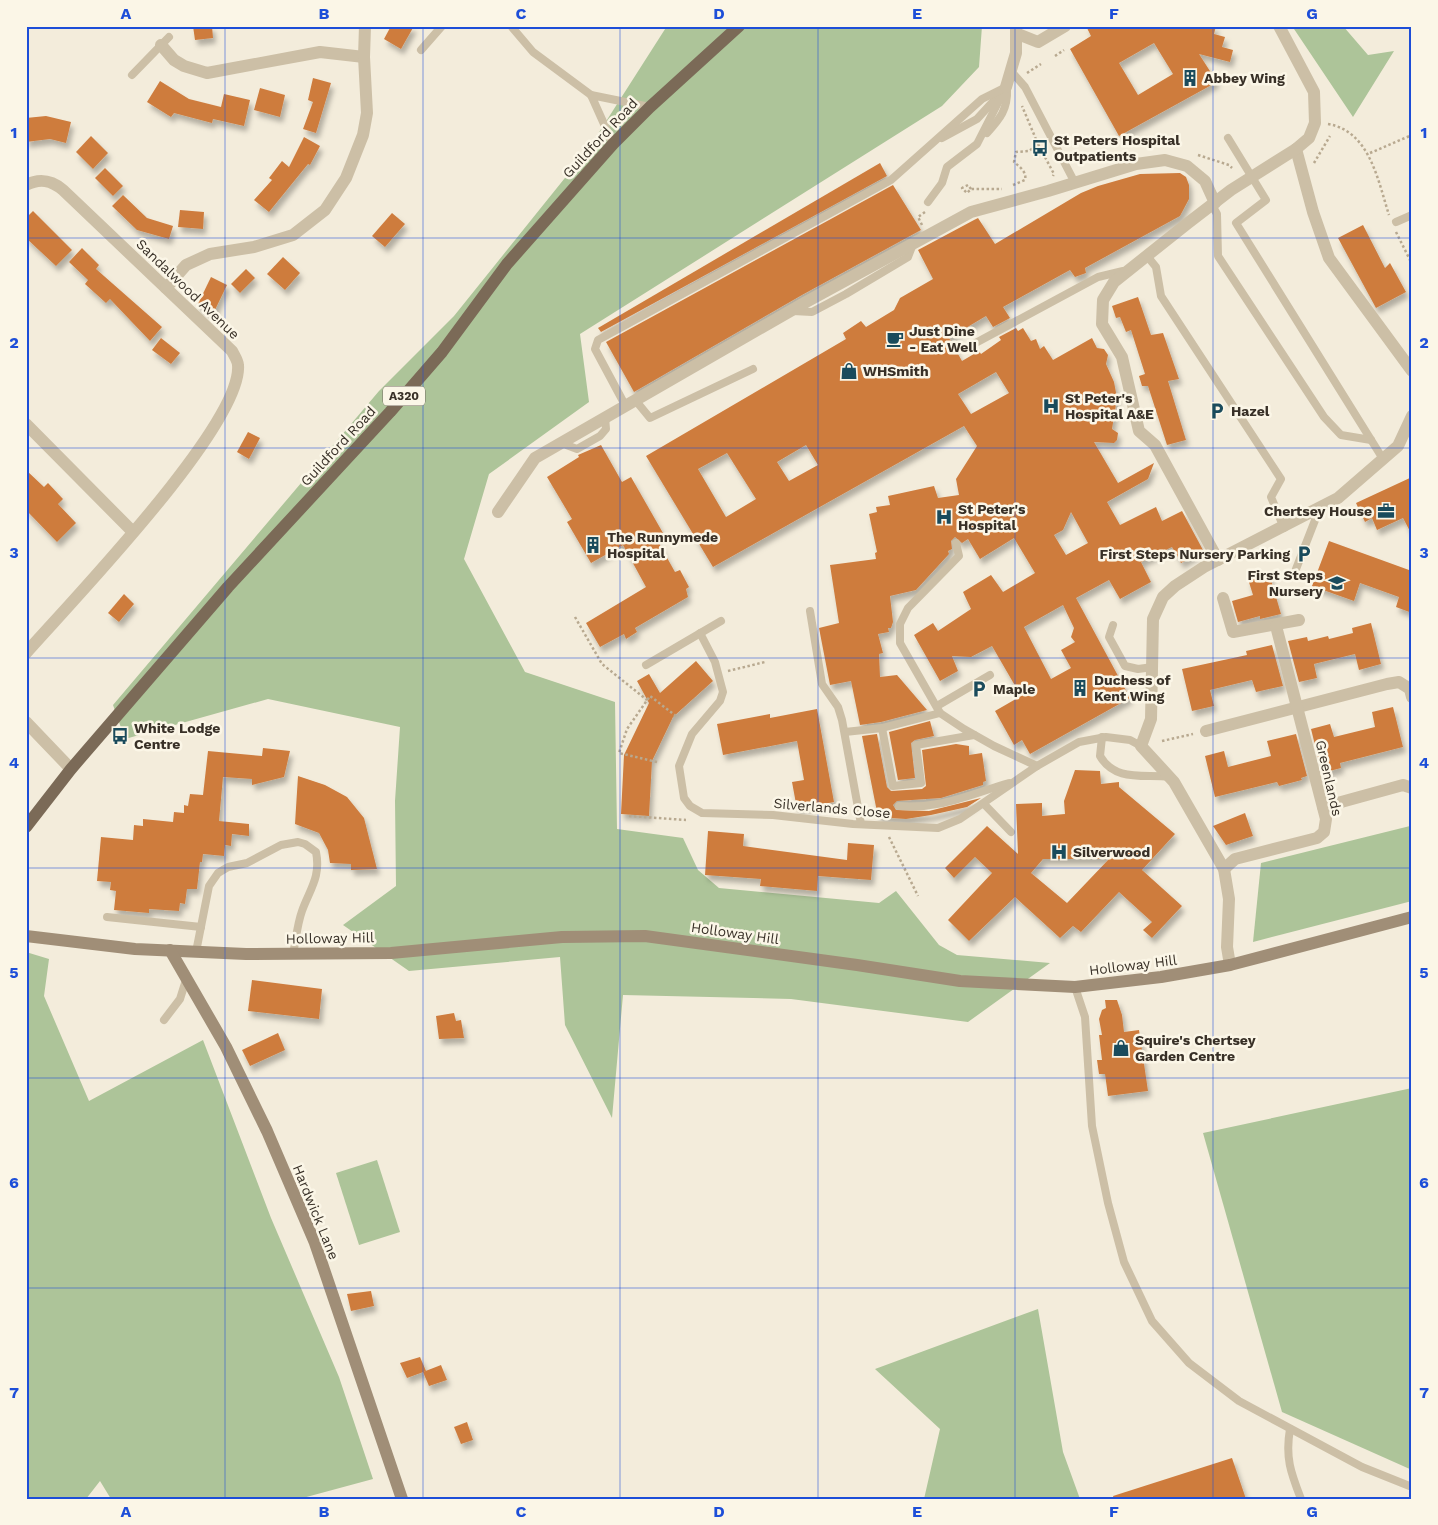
<svg xmlns="http://www.w3.org/2000/svg" width="1438" height="1525" font-family="'Work Sans',sans-serif">
  <style>
    .green { fill: #adc499 }
    .building { fill: #ce7c3e; fill-rule: evenodd; filter: url(#shadow) }
    .lines { fill: none; stroke-linecap: round; stroke-linejoin: round }
    .path { stroke: #b8a990; stroke-width: 2.5; stroke-dasharray: 2.5 2.5; stroke-linecap: butt }
    .lane { stroke: #ccbfa6; stroke-width: 8 }
    .street { stroke: #ccbfa6; stroke-width: 12 }
    .secondary { stroke: #a08e77; stroke-width: 12 }
    .primary { stroke: #7b6a57; stroke-width: 12 }
    .grid { fill: none; stroke: #1d4ed8; stroke-width: 1; stroke-opacity: 0.55 }
    .labels { text-anchor: middle; dominant-baseline: central; stroke-width: 5; stroke-linejoin: round; paint-order: stroke }
    .shield { fill: #fbf6e7; stroke: #726b61; stroke-width: 1 }
    .shield-label { font-size: 12px; font-weight: bold; fill: #383027 }
    .poi-label { font-size: 14px; font-weight: bold; fill: #383027; stroke: #fbf6e7; text-anchor: start }
    .street-label { font-size: 14px; fill: #383027; stroke: #fbf6e7 }
    .neatline { fill: none; stroke: #1d4ed8; stroke-width: 2 }
    .grid-label { font-size: 16px; text-anchor: middle; font-weight: bold; fill: #1d4ed8 }
  </style>
  <defs>
    <filter id="shadow"><feDropShadow dx="3" dy="5.5" stdDeviation="2.5" flood-color="#0004"/></filter>
  </defs>
  <rect width="100%" height="100%" fill="#f3ecdb"/>
  <!-- green -->
  <g class="green">
    <path d="M667 26H982L979 67 942 106 580 334 589 402 489 474 464 559 525 672 615 702 617 829 683 838 698 870 719 888 879 903 896 891 939 945 957 955 1050 963 968 1022 791 999 623 995 612 1118 565 1025 560 957 409 971 343 925 396 886 395 801 400 727 268 699 125 739 113 705 379 391 454 316 589 148Z"/>
    <path d="M1292 26H1343L1368 55 1394 51 1353 117Z"/>
    <path d="M1410 826 1412 901 1253 942 1261 863Z"/>
    <path d="M26 952 49 959 44 996 89 1101 203 1040 271 1218 339 1377 373 1479 299 1499H111L100 1481 86 1499H26Z"/>
    <path d="M1412 1088V1470L1282 1412 1203 1133Z"/>
    <path d="M377 1160 400 1232 359 1245 336 1173Z"/>
    <path d="M1038 1309 1063 1452 1080 1499H924L940 1429 875 1369Z"/>
  </g>
  <!-- building -->
  <g class="building">
    <path d="M193 26H212L213 38 195 40Z"/>
    <path d="M391 26H414L401 49 384 39Z"/>
    <path d="M1086 26H1216L1214 34 1225 37 1222 47 1233 50 1230 62 1199 54 1217 82 1119 136 1070 49 1091 36ZM1154 43 1173 74 1138 95 1119 63Z"/>
    <path d="M313 78 331 83 316 133 303 129 313 102 308 100Z"/>
    <path d="M160 81 189 99 221 107 224 94 250 100 244 126 213 119 212 123 174 113 171 117 147 102Z"/>
    <path d="M260 88 285 95 280 117 254 110Z"/>
    <path d="M46 116 71 122 66 143 50 139 26 142V118Z"/>
    <path d="M91 136 108 153 93 169 76 152Z"/>
    <path d="M304 137 320 146 310 165 308 164 269 212 254 200 272 180 269 178 282 161 289 167Z"/>
    <path d="M880 163 887 176 601 332 598 328Z"/>
    <path d="M105 168 123 186 113 196 95 178Z"/>
    <path d="M1180 173 1186 177 1189 185V199L1180 216 1085 268 1086 273 1075 277 1070 270 1003 307 1010 318 993 327 986 316 949 338 962 361 979 351 981 354 1001 340 999 337 1016 328 1018 331 1023 328 1031 341 1036 339 1040 349 1044 346 1053 360 1092 338 1097 348 1104 349 1108 355 1106 364 1114 382 1117 398 1112 429 1118 433 1117 440 1114 443 1094 442 1118 483 1154 463 1148 479 1107 502 1120 525 1156 507 1162 521 1182 511 1203 550 1181 563 1172 547 1141 562 1151 582 1120 599 1109 580 1076 598 1130 698 1030 754 1022 740 1014 745 995 711 1021 696 992 646 971 657 952 656 958 671 940 681 914 635 933 623 938 631 971 609 963 592 991 575 1003 592 1035 573 1014 538 980 559 968 539 962 543 955 537 951 541 952 549 948 551 949 554 916 590 890 596 893 622 891 628H888L889 632 878 634 883 653 879 654 880 677 897 675 927 710 881 722 860 725 851 681 830 685 819 628 839 623 830 565 876 559 875 553 877 552 869 514 877 512 876 507 890 505 888 496 934 486 938 498 959 495 956 479 977 446 964 426 713 567 646 456 846 339 843 333 861 321 866 327 894 310 900 298 933 279 918 250 974 220 978 218 995 244 1081 193 1098 186 1140 174ZM996 372 1009 393 971 414 958 394ZM806 445 818 465 789 481 777 462ZM727 453 756 499 726 517 698 469ZM1071 512 1088 543 1066 555 1054 535 1063 530ZM1063 605 1074 628 1071 637 1075 642 1061 650 1071 668 1051 679 1024 627Z"/>
    <path d="M893 185 921 230 802 295 634 392 606 342Z"/>
    <path d="M123 195 147 218 173 226 169 239 137 230 112 206Z"/>
    <path d="M180 210 204 212 203 229 178 227Z"/>
    <path d="M33 211 72 250 56 266 26 238V218Z"/>
    <path d="M392 213 405 224 385 247 372 236Z"/>
    <path d="M1363 225 1385 268 1390 263 1406 292 1376 308 1338 238Z"/>
    <path d="M82 248 99 265 96 269 162 327 150 341 110 299 106 303 85 284 88 280 69 262Z"/>
    <path d="M283 257 300 273 285 290 267 274Z"/>
    <path d="M246 269 255 278 240 293 231 284Z"/>
    <path d="M211 277 227 285 213 314 197 306Z"/>
    <path d="M1138 297 1151 335 1163 333 1179 379 1168 381 1186 440 1167 445 1148 386H1142L1139 376 1145 374 1131 330 1126 332 1120 317 1116 318 1112 306Z"/>
    <path d="M161 338 180 353 171 364 152 350Z"/>
    <path d="M248 432 260 438 249 459 237 452Z"/>
    <path d="M601 445 622 482 631 477 663 533 656 538 675 572 680 570 689 587 686 589 688 597 635 628 637 632 626 639 624 634 600 647 586 623 646 587 623 545 591 563 567 522 572 519 547 477 579 457 578 455Z"/>
    <path d="M26 470 44 487 48 483 63 499 58 504 76 523 57 542 26 510Z"/>
    <path d="M1412 477V535L1403 518 1377 530 1372 518 1365 522 1356 503Z"/>
    <path d="M1329 541 1409 570 1412 567V613L1396 607 1399 597 1360 583 1354 601 1312 586Z"/>
    <path d="M1269 573 1281 614 1260 619V616L1238 622 1232 601 1253 595 1248 579Z"/>
    <path d="M124 594 134 604 119 622 108 613Z"/>
    <path d="M1371 623 1381 664 1359 670 1355 654 1314 664 1317 678 1299 682 1288 641 1307 637 1308 641 1328 636 1329 639 1353 633 1352 628Z"/>
    <path d="M1272 645 1283 686 1256 692 1252 680 1210 690 1214 706 1192 711 1182 669 1247 655 1246 651Z"/>
    <path d="M696 661 713 681 673 717 652 761 649 816 621 814 624 755 649 703 637 681 649 674 660 693Z"/>
    <path d="M1393 707 1403 747 1340 763 1341 768 1322 773 1311 729 1330 724 1334 737 1375 727 1372 712Z"/>
    <path d="M817 709 834 802 797 809 792 782 804 780 797 741 723 755 717 724 770 714V718Z"/>
    <path d="M930 721 934 736 915 740 911 743 915 778 898 780 889 732Z"/>
    <path d="M877 734 887 787 891 791 922 789 926 786 922 750 956 744 969 746V755L982 753 986 781 983 782V785L941 798 897 801 893 805 896 810 929 811 981 798 967 807 931 815 906 819 878 817 862 736Z"/>
    <path d="M1296 734 1307 776 1301 778 1302 780 1279 786 1277 782 1215 797 1205 756 1224 751 1228 767 1271 756 1267 741Z"/>
    <path d="M263 748 290 751 284 777 252 785V779L223 777 219 821 249 824V836L232 834 231 846 225 845 224 856 203 854 202 862H200L197 889H187L185 904 180 903 179 911 149 909V913L114 910 116 891 110 890 111 882 97 881 101 837 133 840 134 825 143 826V819L173 822 174 812 184 813V805L188 806 190 794 203 795 208 751 262 756Z"/>
    <path d="M1075 770 1100 771 1101 784 1119 782V787L1175 834 1142 870 1182 906 1152 938 1143 930 1152 922 1119 892 1081 932 1073 926 1060 938 1015 897 969 941 948 920 992 873 975 857 954 878 945 868 987 826 1018 854 1016 804 1042 803V816L1065 814 1064 801ZM1043 859H1109L1067 903 1031 873Z"/>
    <path d="M298 776 325 785 347 797 364 818 377 869 351 870V864L330 863 328 850 319 833 295 824Z"/>
    <path d="M1245 813 1253 836 1226 845 1213 826Z"/>
    <path d="M708 831 744 834 743 846 847 860 848 843 874 845 871 880 818 876 817 891 760 886 761 879 705 875Z"/>
    <path d="M252 980 322 989 319 1019 248 1011Z"/>
    <path d="M1105 1000H1117L1122 1015 1124 1032 1139 1030 1148 1091 1108 1096 1105 1074H1099L1097 1060H1102L1099 1035H1102L1099 1019 1102 1010 1106 1008Z"/>
    <path d="M454 1013 456 1021 461 1020 464 1038 439 1039 436 1016Z"/>
    <path d="M278 1033 285 1050 250 1066 242 1050Z"/>
    <path d="M371 1291 374 1306 351 1311 347 1294Z"/>
    <path d="M420 1357 426 1371 407 1378 400 1363Z"/>
    <path d="M441 1365 447 1380 429 1386 423 1372Z"/>
    <path d="M467 1422 473 1440 461 1444 454 1427Z"/>
    <path d="M1232 1458 1246 1499H1114L1113 1496Z"/>
  </g>
  <g class="lines">
    <!-- path -->
    <g class="path">
      <path d="M1055 56 1064 50"/>
      <path d="M1027 73 1041 64"/>
      <path d="M1328 124C1370 131 1378 181 1389 215"/>
      <path d="M1038 144 1054 174 1053 176"/>
      <path d="M1370 153 1412 135"/>
      <path d="M1198 155 1229 165 1232 168"/>
      <path d="M1314 163 1330 136"/>
      <path d="M1013 185 1025 180C1027 172 1020 167 1014 162L1016 152 1029 151 1038 144 1022 106"/>
      <path d="M971 189 968 185 962 188 967 193 971 189H1002"/>
      <path d="M922 225 918 217 925 212"/>
      <path d="M1396 232 1412 264"/>
      <path d="M575 617 602 664 647 700"/>
      <path d="M728 671 765 662"/>
      <path d="M1162 741 1193 734"/>
      <path d="M657 762 619 753 627 729 650 696 676 716"/>
      <path d="M629 816 686 820"/>
      <path d="M889 837 918 896"/>
    </g>
    <!-- lane -->
    <g class="lane">
      <path d="M511 26 533 52 591 95"/>
      <path d="M421 50 442 26"/>
      <path d="M1011 71 1025 87 1075 183"/>
      <path d="M132 75 169 37"/>
      <path d="M987 133C1000 119 1008 109 1007 89"/>
      <path d="M942 138 977 119 1000 94"/>
      <path d="M1228 138 1266 200 1236 223 1383 459"/>
      <path d="M613 144 591 95 650 107"/>
      <path d="M928 202 942 183 947 167 977 144 1006 87"/>
      <path d="M1212 205 1217 214 1218 256 1324 417 1341 435 1371 440"/>
      <path d="M1396 222 1412 215"/>
      <path d="M1147 256 1156 267 1161 296 1281 479 1271 497 1284 528"/>
      <path d="M793 311 812 312 846 294 908 257 913 244"/>
      <path d="M970 346 1098 277 1123 271"/>
      <path d="M636 401 650 418 753 369"/>
      <path d="M625 405 595 349 598 340 891 180 982 99 1006 87"/>
      <path d="M561 443 577 449 600 436 606 429 605 417"/>
      <path d="M956 543 959 556 908 608 900 624V643L940 713 964 729 994 746 1037 766"/>
      <path d="M1296 569 1319 510"/>
      <path d="M810 611 822 684 838 707 842 720 861 824"/>
      <path d="M1113 625 1109 637 1125 666 1138 669 1153 667"/>
      <path d="M700 633 715 662 723 692 720 701 692 734 679 766 684 798 690 806 702 813 773 815 853 824 938 828 960 819 1037 766 1079 742 1106 737 1130 740 1141 746"/>
      <path d="M646 665 721 621"/>
      <path d="M937 706 990 675"/>
      <path d="M882 728 940 713"/>
      <path d="M845 732 882 728 893 786 921 783 916 745 974 735"/>
      <path d="M1102 737 1100 756C1115 782 1144 774 1169 777"/>
      <path d="M984 804 1011 832"/>
      <path d="M899 806C942 809 968 795 1009 783"/>
      <path d="M107 917 201 927"/>
      <path d="M196 952 209 886 218 873 228 867 247 863 281 845 298 842 305 844 316 852C321 877 310 889 302 911 297 925 296 940 293 954"/>
      <path d="M1075 987 1085 1017 1092 1126 1108 1203 1124 1262 1152 1321 1189 1363 1239 1401 1362 1467 1412 1487"/>
      <path d="M164 1020 180 999 186 980"/>
      <path d="M1290 1429C1285 1458 1291 1473 1301 1499"/>
    </g>
    <!-- street -->
    <g class="street">
      <path d="M1018 34 1038 42 1065 26"/>
      <path d="M161 45 174 60 184 66 207 73 320 52 364 57"/>
      <path d="M1006 87 1016 53V26"/>
      <path d="M1296 149 1313 212 1329 258 1412 371"/>
      <path d="M26 185C40 178 51 180 63 190L232 351C234 355 238 361 238 365 243 424 69 604 26 653"/>
      <path d="M166 288 186 265 210 254 254 247 293 235 325 210 346 178 363 135 367 113 364 57 365 26"/>
      <path d="M26 424 133 532"/>
      <path d="M498 512 535 458 806 302 971 212 1048 191 1136 164 1165 160 1187 166 1205 181 1215 203"/>
      <path d="M1218 560 1155 445 1139 431 1122 357 1102 324 1103 300 1114 282 1188 223 1231 190 1296 149 1309 138 1315 123 1314 92 1279 26"/>
      <path d="M1223 598 1233 632 1299 620"/>
      <path d="M26 722 71 769"/>
      <path d="M1206 731 1387 684 1399 682 1410 689 1412 697"/>
      <path d="M1323 807 1403 785 1412 788"/>
      <path d="M1224 869 1235 859 1317 838 1324 832 1326 819 1276 626"/>
      <path d="M1230 965 1227 947 1229 899 1224 869 1174 782 1141 746 1151 719 1153 619 1163 597 1175 586 1204 567 1338 498 1398 446 1412 416"/>
    </g>
    <!-- secondary -->
    <g class="secondary">
      <path d="M26 936 135 949 246 954 391 953 562 937 645 936 857 965 960 981 1075 987 1161 977 1230 965 1412 917"/>
      <path d="M170 950 226 1047 267 1131 315 1243 402 1499"/>
    </g>
    <!-- primary -->
    <path class="primary" d="M26 827 71 769 228 587 390 412 442 352 507 264 613 144 650 107 739 26"/>
  </g>
  <!-- grid -->
  <path class="grid" d="M225 26V1499M423 26V1499M620 26V1499M818 26V1499M1015 26V1499M1213 26V1499M26 238H1412M26 448H1412M26 658H1412M26 868H1412M26 1078H1412M26 1288H1412"/>
  <!-- icons -->
  <defs>
    <g id="building-bare" transform="scale(1.35)"><path d="M-4-6H4V6H1V3H-1V6H-4ZM-2.5-4.3h1.7v1.8h-1.7ZM.8-4.3h1.7v1.8H.8ZM-2.5-1h1.7V.8h-1.7ZM.8-1h1.7V.8H.8Z" fill="#1a4b5c" stroke="#fbf6e7" stroke-width="2.5" paint-order="stroke"/></g>
    <g id="bus-bare" transform="scale(1.35)"><path d="M-5-6H5V4H4V6H2V4H-2V6H-4V4H-5ZM-3.5-4V0h7V-4ZM-3.5 1.2v1.5H-2V1.2ZM2 1.2v1.5H3.5V1.2Z" fill="#1a4b5c" stroke="#fbf6e7" stroke-width="2.5" paint-order="stroke"/></g>
    <g id="cafe-bare" transform="scale(1.35)"><path d="M-5.5-4.5H6V0H3Q3 3.5 0 3.5H-2.5Q-5.5 3.5-5.5 0ZM3-3.2v2h1.7v-2ZM-6 4.5H4V6H-6Z" fill="#1a4b5c" stroke="#fbf6e7" stroke-width="2.5" paint-order="stroke"/></g>
    <g id="shop-bare" transform="scale(1.35)"><path d="M-5-2.5h2.3a2.7 3.5 0 0 1 5.4 0H5L5.5 6h-11ZM-1.5-2.5h3a1.5 2.3 0 0 0-3 0Z" fill="#1a4b5c" stroke="#fbf6e7" stroke-width="2.5" paint-order="stroke"/></g>
    <g id="hospital-bare" transform="scale(1.35)"><path d="M-5-5h3v3.5h4V-5h3V5h-3V1.5h-4V5h-3Z" fill="#1a4b5c" stroke="#fbf6e7" stroke-width="2.5" paint-order="stroke"/></g>
    <g id="parking-bare" transform="scale(1.35)"><path d="M-3.5-5.5H1a3.5 3.5 0 0 1 0 7H-1V5.5H-3.5ZM-1-3.4V-.6H.8a1.4 1.4 0 0 0 0-2.8Z" fill="#1a4b5c" stroke="#fbf6e7" stroke-width="2.5" paint-order="stroke"/></g>
    <g id="office-bare" transform="scale(1.35)"><path d="M-6-3h4V-5.5h4V-3h4V5H-6ZM-1-4.5V-3h2v-1.5ZM-6 0V1H6V0Z" fill="#1a4b5c" stroke="#fbf6e7" stroke-width="2.5" paint-order="stroke"/></g>
    <g id="school-bare" transform="scale(1.35)"><path d="M0-5L7-2L0 1L-7-2ZM-4 1L0 2.5L4 1V4Q0 6-4 4Z" fill="#1a4b5c" stroke="#fbf6e7" stroke-width="2.5" paint-order="stroke"/></g>
  </defs>
  <g fill-rule="evenodd">
    <use href="#building-bare" x="1190" y="78"/>
    <use href="#bus-bare" x="1040" y="148"/>
    <use href="#cafe-bare" x="895" y="339"/>
    <use href="#shop-bare" x="849" y="371"/>
    <use href="#hospital-bare" x="1051" y="406"/>
    <use href="#parking-bare" x="1217" y="411"/>
    <use href="#office-bare" x="1386" y="511"/>
    <use href="#hospital-bare" x="944" y="517"/>
    <use href="#building-bare" x="593" y="545"/>
    <use href="#parking-bare" x="1304" y="554"/>
    <use href="#school-bare" x="1337" y="583"/>
    <use href="#building-bare" x="1080" y="688"/>
    <use href="#parking-bare" x="979" y="689"/>
    <use href="#bus-bare" x="120" y="736"/>
    <use href="#hospital-bare" x="1059" y="852"/>
    <use href="#shop-bare" x="1121" y="1048"/>
  </g>
  <g class="labels">
    <!-- shield labels -->
    <rect class="shield" x="383" y="386.5" width="42" height="19" rx="4"/>
    <g class="shield-label">
      <text x="404" y="396">A320</text>
    </g>
    <!-- poi labels -->
    <g class="poi-label">
      <text x="1204" y="78">Abbey Wing</text>
      <text x="1054" y="140">St Peters Hospital<tspan x="1054" dy="16">Outpatients</tspan></text>
      <text x="909" y="331">Just Dine<tspan x="909" dy="16">- Eat Well</tspan></text>
      <text x="863" y="371">WHSmith</text>
      <text x="1065" y="398">St Peter's<tspan x="1065" dy="16">Hospital A&amp;E</tspan></text>
      <text x="1231" y="411">Hazel</text>
      <text x="958" y="509">St Peter's<tspan x="958" dy="16">Hospital</tspan></text>
      <text x="1372" y="511" text-anchor="end">Chertsey House</text>
      <text x="607" y="537">The Runnymede<tspan x="607" dy="16">Hospital</tspan></text>
      <text x="1290" y="554" text-anchor="end">First Steps Nursery Parking</text>
      <text x="1323" y="575" text-anchor="end">First Steps<tspan x="1323" dy="16">Nursery</tspan></text>
      <text x="1094" y="680">Duchess of<tspan x="1094" dy="16">Kent Wing</tspan></text>
      <text x="993" y="689">Maple</text>
      <text x="134" y="728">White Lodge<tspan x="134" dy="16">Centre</tspan></text>
      <text x="1073" y="852">Silverwood</text>
      <text x="1135" y="1040">Squire's Chertsey<tspan x="1135" dy="16">Garden Centre</tspan></text>
    </g>
    <!-- street labels -->
    <g class="street-label">
      <text transform="translate(600 138) rotate(-47)">Guildford Road</text>
      <text transform="translate(188 289) rotate(44)">Sandalwood Avenue</text>
      <text transform="translate(338 446) rotate(-47)">Guildford Road</text>
      <text transform="translate(1329 778) rotate(77)">Greenlands</text>
      <text transform="translate(832 808) rotate(5)">Silverlands Close</text>
      <text transform="translate(735 933) rotate(8)">Holloway Hill</text>
      <text transform="translate(330 938) rotate(-1)">Holloway Hill</text>
      <text transform="translate(1133 965) rotate(-7)">Holloway Hill</text>
      <text transform="translate(316 1212) rotate(68)">Hardwick Lane</text>
    </g>
  </g>
  <!-- border -->
  <rect width="1438" height="1525" fill="none" stroke="#fbf6e7" stroke-width="55"/>
  <rect x="28" y="28" width="1382" height="1470" class="neatline"/>
  <g class="grid-label">
    <text x="126" y="19">A</text>
    <text x="324" y="19">B</text>
    <text x="521" y="19">C</text>
    <text x="719" y="19">D</text>
    <text x="917" y="19">E</text>
    <text x="1114" y="19">F</text>
    <text x="1312" y="19">G</text>
    <text x="14" y="138">1</text>
    <text x="1424" y="138">1</text>
    <text x="14" y="348">2</text>
    <text x="1424" y="348">2</text>
    <text x="14" y="558">3</text>
    <text x="1424" y="558">3</text>
    <text x="14" y="768">4</text>
    <text x="1424" y="768">4</text>
    <text x="14" y="978">5</text>
    <text x="1424" y="978">5</text>
    <text x="14" y="1188">6</text>
    <text x="1424" y="1188">6</text>
    <text x="14" y="1398">7</text>
    <text x="1424" y="1398">7</text>
    <text x="126" y="1517">A</text>
    <text x="324" y="1517">B</text>
    <text x="521" y="1517">C</text>
    <text x="719" y="1517">D</text>
    <text x="917" y="1517">E</text>
    <text x="1114" y="1517">F</text>
    <text x="1312" y="1517">G</text>
  </g>
</svg>
